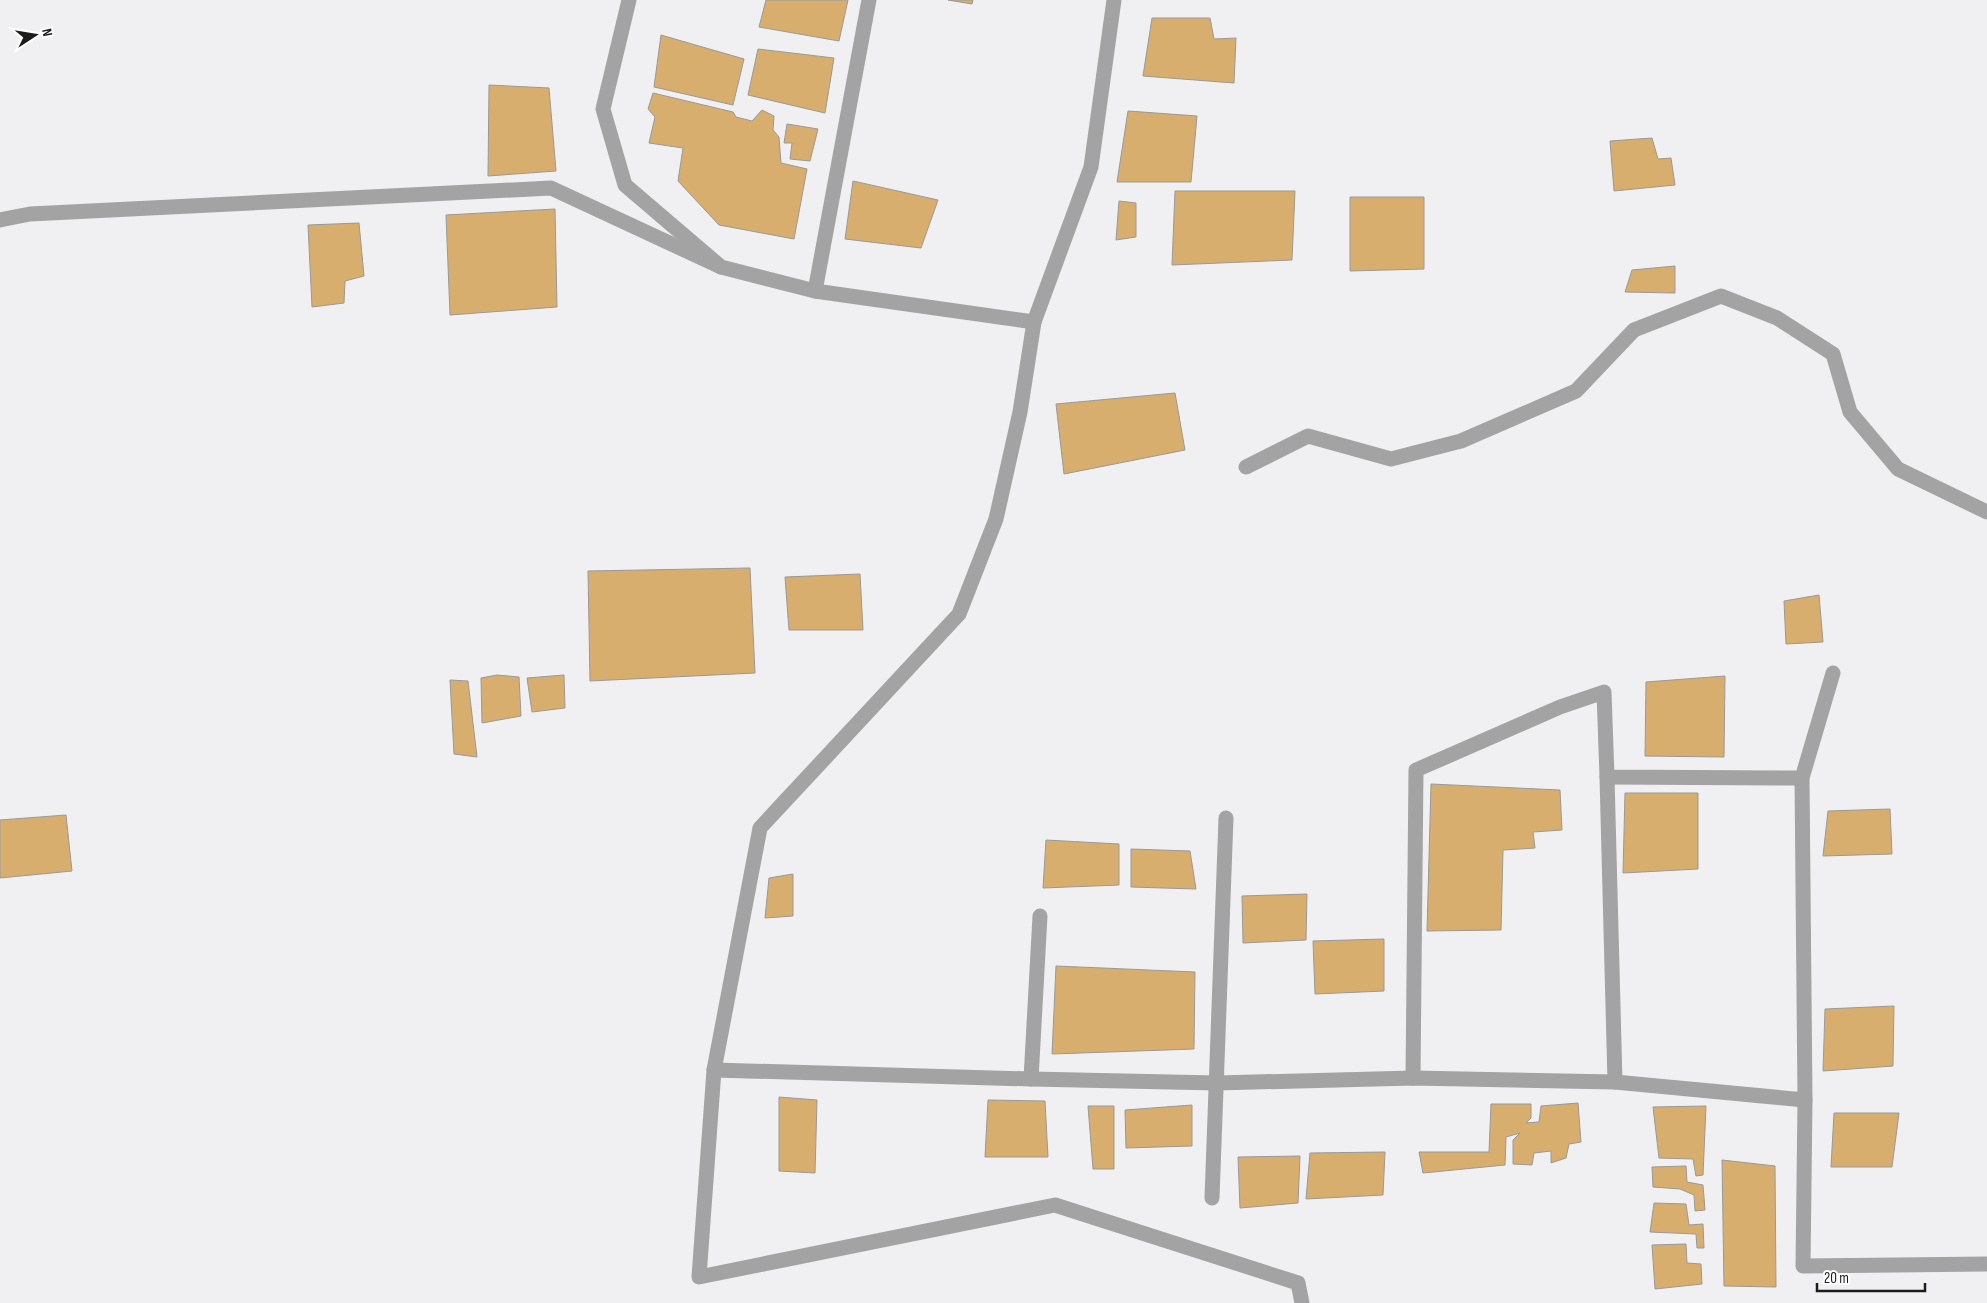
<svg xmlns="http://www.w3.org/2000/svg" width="1987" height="1303" font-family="'Sofia Sans Condensed',sans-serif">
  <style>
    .building { fill: #d8ae6e; stroke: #9a9997 }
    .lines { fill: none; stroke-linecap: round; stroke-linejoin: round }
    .street { stroke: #a4a3a3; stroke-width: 15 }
  </style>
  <rect width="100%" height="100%" fill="#f0f0f2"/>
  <!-- building -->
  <g class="building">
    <path d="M766 0H848L839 41 759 27Z"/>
    <path d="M948 0H973L972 4Z"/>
    <path d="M1152 18H1210L1214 39 1236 38 1234 83 1143 76Z"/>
    <path d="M661 35 744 59 733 105 654 87Z"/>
    <path d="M758 49 834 58 825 113 748 95Z"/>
    <path d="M489 85 549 88 556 171 488 176Z"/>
    <path d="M653 93 733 112 736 117 752 121 762 110 774 116 773 130 779 137 781 163 807 169 794 239 719 225 678 181 683 148 649 143 655 117 648 109Z"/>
    <path d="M1128 111 1197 116 1191 182H1117Z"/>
    <path d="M787 124 818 129 810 161 790 159 792 143H784Z"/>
    <path d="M1652 138 1658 159 1671 158 1675 185 1614 191 1610 141Z"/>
    <path d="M853 181 938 200 921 248 845 239Z"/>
    <path d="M1175 191H1295L1292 260 1172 265Z"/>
    <path d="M1350 197H1424V269L1350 271Z"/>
    <path d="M1119 201 1136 203V237L1116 240Z"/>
    <path d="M555 209 557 307 450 315 446 215Z"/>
    <path d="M359 223 364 276 345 281 344 303 312 307 308 225Z"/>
    <path d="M1675 266V293L1625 292 1632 270Z"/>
    <path d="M1175 393 1185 450 1064 474 1056 404Z"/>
    <path d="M750 568 755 673 590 681 588 571Z"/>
    <path d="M860 574 863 630H789L785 577Z"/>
    <path d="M1819 595 1823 642 1786 644 1784 601Z"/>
    <path d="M497 675 519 677 521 716 482 723 481 678Z"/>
    <path d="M564 675 565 708 532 712 527 678Z"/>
    <path d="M1725 676 1724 757 1645 756 1646 682Z"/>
    <path d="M450 680 468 681 477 757 454 754Z"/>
    <path d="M1431 784 1560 790 1562 830 1533 832 1535 848 1503 850 1501 930 1427 931Z"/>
    <path d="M1625 793H1698V869L1623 873Z"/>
    <path d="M1890 809 1892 854 1823 856 1828 811Z"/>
    <path d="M66 815 72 871 0 878V820Z"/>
    <path d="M1046 840 1119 844V885L1043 888Z"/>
    <path d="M1131 849 1190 851 1196 889 1131 887Z"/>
    <path d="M793 874V916L765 918 769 878Z"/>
    <path d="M1307 894 1306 940 1243 943 1242 896Z"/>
    <path d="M1384 939V991L1315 994 1313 941Z"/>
    <path d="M1056 966 1195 972 1194 1049 1052 1054Z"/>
    <path d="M1894 1006 1893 1066 1823 1071 1825 1009Z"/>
    <path d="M779 1097 817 1100 815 1173 779 1171Z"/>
    <path d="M988 1100 1045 1101 1048 1157H985Z"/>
    <path d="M1578 1103 1581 1142 1569 1144 1566 1158 1551 1163V1151L1534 1153 1532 1165 1513 1164V1140L1520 1133 1506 1137 1505 1165 1423 1173 1419 1152H1489L1491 1104H1531V1118L1526 1123 1539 1122 1541 1106Z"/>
    <path d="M1192 1105V1146L1126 1148 1125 1110Z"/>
    <path d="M1088 1106H1114V1169H1093Z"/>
    <path d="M1706 1106 1703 1175 1696 1176 1693 1159 1659 1158 1653 1107Z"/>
    <path d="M1834 1113H1899L1892 1167H1831Z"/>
    <path d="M1385 1152 1383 1195 1306 1199 1310 1153Z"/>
    <path d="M1300 1156 1298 1203 1240 1208 1238 1157Z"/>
    <path d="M1722 1160 1775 1166 1776 1287 1724 1286Z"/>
    <path d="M1686 1166 1687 1182 1703 1185 1705 1210 1695 1211 1694 1195 1680 1189 1653 1187 1652 1167Z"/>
    <path d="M1654 1203 1686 1204 1689 1225 1703 1224 1704 1248H1697L1696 1234 1650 1232Z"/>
    <path d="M1686 1244 1687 1263 1701 1264 1702 1284 1655 1289 1652 1245Z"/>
  </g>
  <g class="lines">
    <!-- street -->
    <g class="street">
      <path d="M629 0 603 109 625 185 721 267 815 291 1034 322"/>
      <path d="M1114 0 1091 167 1034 322 1020 412 996 519 959 614 760 828 714 1070 699 1277 1055 1205 1298 1283 1302 1303"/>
      <path d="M0 220 30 214 551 188 721 267"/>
      <path d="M815 291 869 0"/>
      <path d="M1246 467 1308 436 1391 459 1461 441 1576 391 1634 330 1721 296 1777 318 1833 354 1850 412 1898 469 1987 512"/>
      <path d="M1607 777 1615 1082"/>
      <path d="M714 1070 1031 1079 1217 1083 1413 1078 1615 1082 1805 1100 1802 778 1833 673"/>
      <path d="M1413 1078 1416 770 1560 707 1604 692 1607 777 1802 778"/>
      <path d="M1031 1079 1040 916"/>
      <path d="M1805 1100 1803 1266 1987 1264"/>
      <path d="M1212 1198 1226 818"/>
    </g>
  </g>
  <!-- north arrow -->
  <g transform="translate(35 35) rotate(78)" stroke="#ffffff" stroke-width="4" paint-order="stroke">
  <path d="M0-4L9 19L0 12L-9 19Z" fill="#1c1c1d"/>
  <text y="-8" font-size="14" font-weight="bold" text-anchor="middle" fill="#1c1c1d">N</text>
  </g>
  <!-- scale -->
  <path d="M1817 1283v8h108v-8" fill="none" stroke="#1c1c1d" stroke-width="2.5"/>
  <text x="1824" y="1283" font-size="15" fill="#1c1c1d" stroke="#ffffff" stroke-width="4" paint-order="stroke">20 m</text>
</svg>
